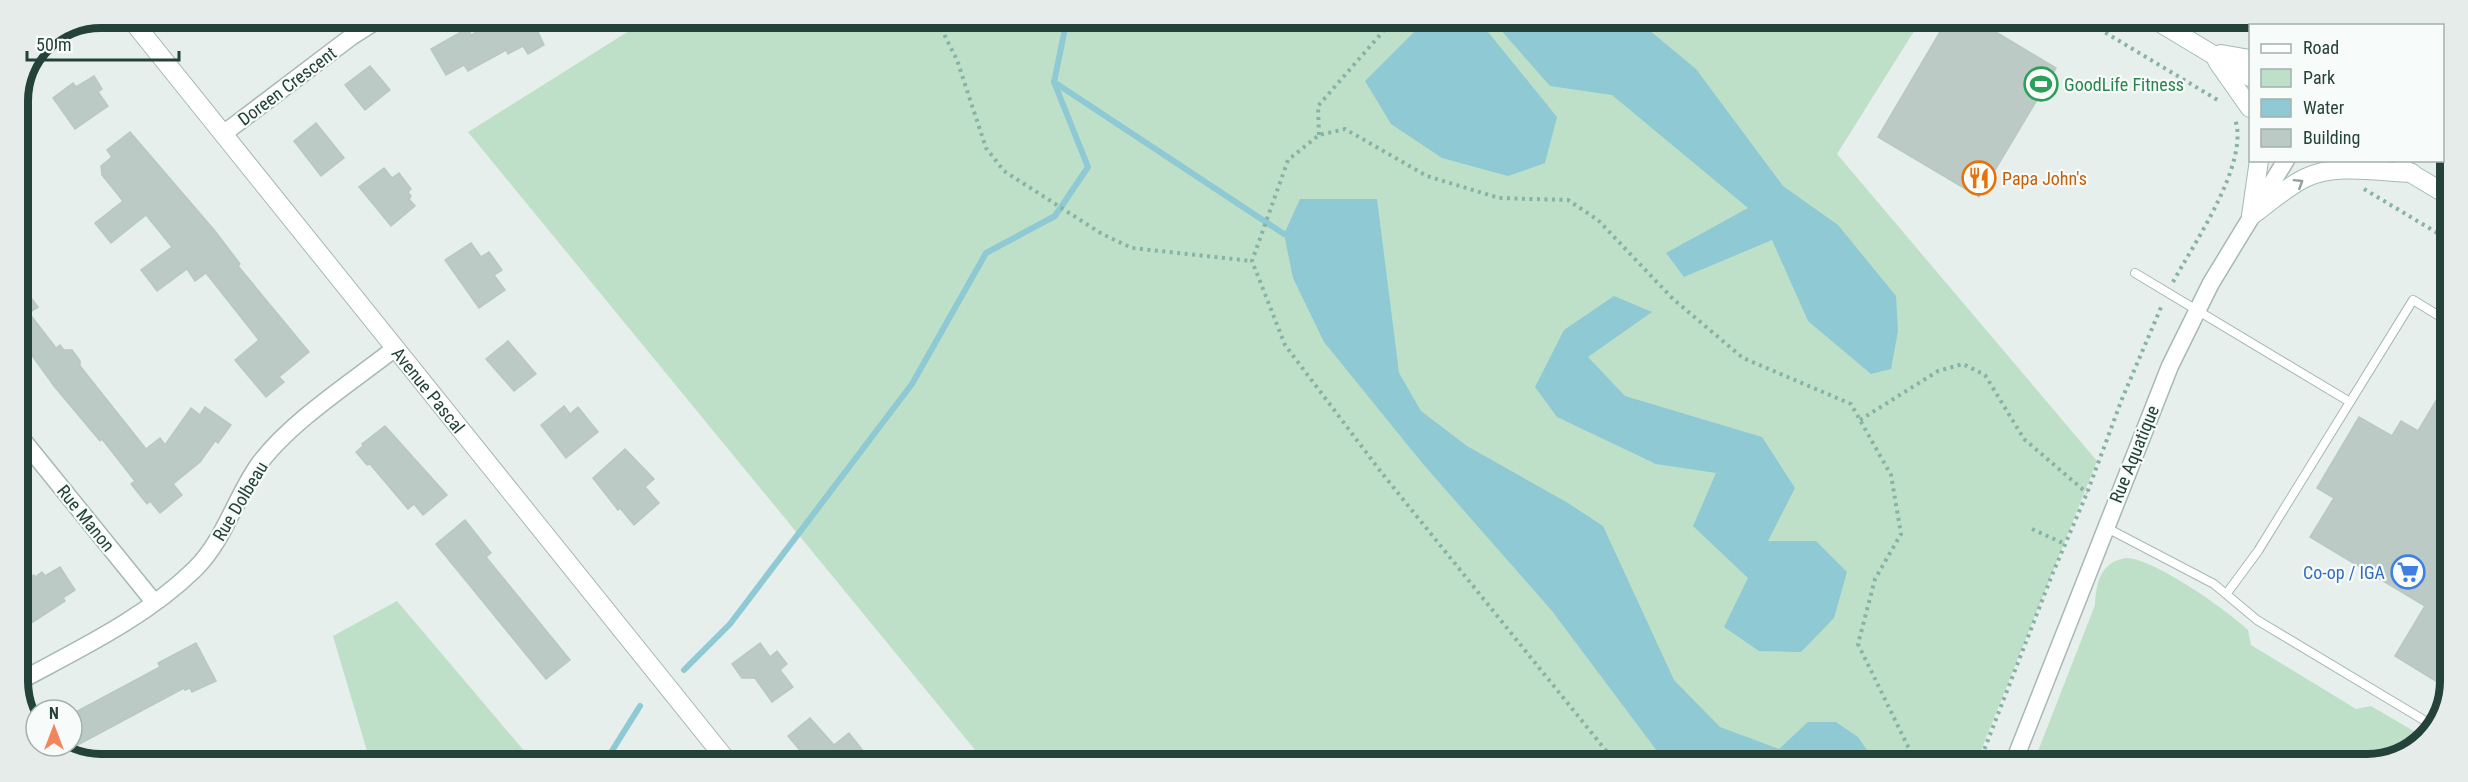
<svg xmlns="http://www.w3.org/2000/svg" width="2468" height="782" font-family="'Roboto Condensed',sans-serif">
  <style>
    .green { fill: #bfe0c8 }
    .water { fill: #8ec9d4 }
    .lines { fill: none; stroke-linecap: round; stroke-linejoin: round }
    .stream { stroke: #8ec9d4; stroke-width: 6 }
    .building { fill: #bbcac4; stroke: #b8c9c2; stroke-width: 1.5 }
    .service-casing { stroke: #a8b8b2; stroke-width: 10 }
    .minor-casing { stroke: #a8b8b2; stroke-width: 19 }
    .tertiary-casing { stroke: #a8b8b2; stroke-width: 20 }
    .secondary-casing { stroke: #a4bbb3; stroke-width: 20 }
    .path { stroke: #86b3a5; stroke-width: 4; stroke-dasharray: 3 4.5; stroke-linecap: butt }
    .service { stroke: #fff; stroke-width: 8 }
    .minor { stroke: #fff; stroke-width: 16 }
    .tertiary { stroke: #fff; stroke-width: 18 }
    .secondary { stroke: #fff; stroke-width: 18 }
    .oneway { stroke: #92a09c }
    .labels { text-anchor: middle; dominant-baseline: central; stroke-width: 4.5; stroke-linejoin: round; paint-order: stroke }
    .leisure-label { font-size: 18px; fill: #27864d; stroke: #f7fbf9; text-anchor: start }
    .street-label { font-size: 18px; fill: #24423a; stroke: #f7fbf9 }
    .food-label { font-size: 18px; fill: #c56008; stroke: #f7fbf9; text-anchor: start }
    .shop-label { font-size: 18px; fill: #366cbe; stroke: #f7fbf9; text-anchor: end }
    .rim { fill: none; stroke: #24423a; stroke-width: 8 }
  </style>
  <rect width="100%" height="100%" fill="#e6efeb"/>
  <!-- green -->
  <g class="green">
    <path d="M648 19 1921 20 1837 154 2097 461 1976 763 985 762 468 132Z"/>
    <path d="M2126 558C2154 558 2228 611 2248 630L2251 645 2356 709 2371 706 2424 737 2418 747 2367 764H2033L2095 605C2096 582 2101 562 2126 558Z"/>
    <path d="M397 601 526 753 530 762 370 761 333 636Z"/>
  </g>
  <!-- water -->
  <g class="water">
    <path d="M1426 20 1480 22 1557 117 1545 163 1508 176 1442 158 1391 124 1365 81Z"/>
    <path d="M1492 20H1637L1696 69 1783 186 1838 225 1896 296 1898 331 1891 369 1871 374 1808 321 1772 240 1684 277 1666 253 1748 208 1612 95 1550 86Z"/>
    <path d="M1300 199H1377L1399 373 1421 411 1467 446 1568 503 1603 526 1674 680 1720 727 1779 749 1808 722H1836L1858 737 1876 763H1666L1552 611 1423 464 1324 342 1293 278 1284 234Z"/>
    <path d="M1614 296 1652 312 1588 357 1625 396 1762 437 1795 488 1768 541H1816L1847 572 1834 618 1801 652 1759 651 1724 627 1748 578 1693 526 1716 473 1656 464 1557 417 1535 387 1564 330Z"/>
  </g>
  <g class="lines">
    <!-- stream -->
    <g class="stream">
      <path d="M1054 82 1284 234"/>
      <path d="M684 670 730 624 912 384 986 253 1055 216 1088 167 1054 82 1067 19"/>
      <path d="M605 762 640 706"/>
    </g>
  </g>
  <!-- building -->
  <g class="building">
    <path d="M501 19H532L544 45 528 54 523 46 508 54 506 50 468 71 464 65 446 75 431 49 468 28 471 35Z"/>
    <path d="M1921 20H1976L2056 68 1979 197 1878 137 1940 32Z"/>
    <path d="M370 66 390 90 365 110 345 85Z"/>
    <path d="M94 76 102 89 98 92 108 106 75 129 53 98 73 83 76 87Z"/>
    <path d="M316 123 344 158 321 176 294 141Z"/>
    <path d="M130 132 215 231 240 264 238 266 309 352 279 377 284 382 266 397 235 360 259 340 206 273 195 281 187 269 157 291 141 270 172 247 146 215 111 243 95 223 123 201 102 175 101 166 112 157 107 150Z"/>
    <path d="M384 168 392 178 399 173 411 189 408 192 411 196 409 199 415 206 391 226 359 187Z"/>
    <path d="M471 243 481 257 489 252 502 270 494 275 505 290 479 308 445 260Z"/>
    <path d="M18 281 38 307 29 313 56 348 60 345 64 350H72L80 361V366L146 449 160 438 165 445 191 408 200 415 205 407 231 425 218 443 215 441 200 462 173 484 182 495 160 513 150 501 147 504 131 484 135 481 102 439 100 441 54 386 18 336Z"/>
    <path d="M508 341 536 374 514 391 486 359Z"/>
    <path d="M2437 399 2448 406 2447 688 2395 656 2425 606 2310 537 2334 498 2317 488 2359 417 2392 436 2401 421 2418 431Z"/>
    <path d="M564 406 570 414 578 407 598 432 566 458 541 425Z"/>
    <path d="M385 426 447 495 423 515 414 504 408 509 370 464 367 465 356 452 363 446 362 444Z"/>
    <path d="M625 449 654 479 645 487 659 503 634 525 620 508 618 510 593 478Z"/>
    <path d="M465 520 491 553 486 557 570 660 546 679 436 544Z"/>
    <path d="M60 567 75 590 63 598 65 601 30 624 18 606V585L34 575 35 577 42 572 45 576Z"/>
    <path d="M196 643 216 681 192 692 190 688 185 690 184 688 72 748V714L160 667 158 663Z"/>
    <path d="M760 643 770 657 777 651 787 664 780 670 793 687 772 702 755 678H742L732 664Z"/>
    <path d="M810 718 834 745 849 733 863 751 850 762H810L788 736Z"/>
  </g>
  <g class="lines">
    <!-- service casing -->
    <g class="service-casing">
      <g id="service">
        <path d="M2135 273 2350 402"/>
        <path d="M2105 527 2214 584 2257 620 2432 725"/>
        <path d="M2227 593 2258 551 2413 300 2449 322"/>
      </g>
    </g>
    <!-- minor casing -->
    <g class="minor-casing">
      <g id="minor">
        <path d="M2371 26 2374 21"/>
        <path d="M223 134 351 37 381 18"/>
        <path d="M18 434 154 602"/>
        <path d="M18 682C79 649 145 618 195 569 225 539 235 498 259 464 291 421 352 382 394 349"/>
        <path d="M2013 764 2170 366 2211 283 2286 160"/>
      </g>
    </g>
    <!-- tertiary casing -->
    <g class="tertiary-casing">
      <g id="tertiary">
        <path id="s1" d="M130 18 728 762"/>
      </g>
    </g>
    <!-- secondary casing -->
    <g class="secondary-casing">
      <g id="secondary">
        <path d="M2157 21 2250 77"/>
        <path d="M2221 54 2250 59"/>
        <path d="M2217 61 2250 108"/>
        <path d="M2402 168 2449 196"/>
        <path d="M2251 216C2268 204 2285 188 2305 178 2336 163 2378 172 2412 173"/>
        <path d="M2251 216 2259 160"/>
      </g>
    </g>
    <!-- path -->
    <g class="path">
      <path d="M929 19 942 30 957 60 986 148 1004 171 1102 234 1132 248 1252 261"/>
      <path d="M2086 21 2221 102"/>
      <path d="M1319 135 1318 106 1393 20"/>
      <path d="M2364 189 2449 240"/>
      <path d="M2439 281 2449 266"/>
      <path d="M2173 282C2194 243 2250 163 2235 119"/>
      <path d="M1860 420 1938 371 1963 364 1985 375 2024 439 2087 493"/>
      <path d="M2032 529 2065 544"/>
      <path d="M1616 763 1381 472 1285 345 1252 261 1288 160 1319 135 1345 129 1427 176 1499 198 1568 200 1598 220 1673 299 1743 358 1851 404 1891 475 1901 534 1875 579 1858 644 1916 763"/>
      <path d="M1979 763 2052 575 2087 493 2122 399 2162 305"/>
    </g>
    <!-- service -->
    <use href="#service" class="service"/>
    <!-- minor -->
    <use href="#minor" class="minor"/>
    <!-- tertiary -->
    <use href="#tertiary" class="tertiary"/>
    <!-- secondary -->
    <use href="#secondary" class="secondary"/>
  </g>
  <!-- one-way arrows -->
  <defs><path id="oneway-chevron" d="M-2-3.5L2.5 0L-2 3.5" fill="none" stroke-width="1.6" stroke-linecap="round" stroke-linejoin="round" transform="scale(1.5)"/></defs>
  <use class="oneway" href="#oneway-chevron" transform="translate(2299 183) rotate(-32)"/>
  <!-- icons -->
  <defs>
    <g id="stadium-ring" transform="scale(1.725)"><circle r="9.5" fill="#f7fbf9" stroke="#2e9e5b" stroke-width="1.5"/><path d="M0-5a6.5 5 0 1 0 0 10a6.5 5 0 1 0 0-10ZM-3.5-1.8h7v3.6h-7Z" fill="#2e9e5b"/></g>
    <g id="restaurant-ring" transform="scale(1.725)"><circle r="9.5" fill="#f7fbf9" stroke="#e8710a" stroke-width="1.5"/><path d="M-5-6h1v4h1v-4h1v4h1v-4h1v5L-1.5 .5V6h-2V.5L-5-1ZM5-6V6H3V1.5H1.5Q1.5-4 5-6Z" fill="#e8710a"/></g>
    <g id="supermarket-ring" transform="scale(1.725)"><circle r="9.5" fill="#f7fbf9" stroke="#3f7fe0" stroke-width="1.5"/><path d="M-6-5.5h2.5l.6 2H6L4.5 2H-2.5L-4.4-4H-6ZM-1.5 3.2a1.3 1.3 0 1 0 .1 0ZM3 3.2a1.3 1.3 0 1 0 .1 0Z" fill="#3f7fe0"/></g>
  </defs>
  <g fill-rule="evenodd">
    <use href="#stadium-ring" x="2041" y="84"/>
    <use href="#restaurant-ring" x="1979" y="178"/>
    <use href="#supermarket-ring" x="2408" y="572"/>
  </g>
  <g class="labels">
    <!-- leisure labels -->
    <g class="leisure-label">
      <text x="2064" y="84">GoodLife Fitness</text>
    </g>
    <!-- street labels -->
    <g class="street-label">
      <text transform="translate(287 86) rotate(-37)">Doreen Crescent</text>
      <text stroke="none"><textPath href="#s1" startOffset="477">Avenue Pascal</textPath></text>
      <text transform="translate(2134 454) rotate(-68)">Rue Aquatique</text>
      <text transform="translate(240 501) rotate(-59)">Rue Dolbeau</text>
      <text transform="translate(86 518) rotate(51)">Rue Manon</text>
    </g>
    <!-- food labels -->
    <g class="food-label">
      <text x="2002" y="178">Papa John's</text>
    </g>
    <!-- shop labels -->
    <g class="shop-label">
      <text x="2385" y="572">Co-op / IGA</text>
    </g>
  </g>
  <!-- crop -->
  <path d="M0 0H2468V782H0ZM101 28H2367A73 73 0 0 1 2440 101V681A73 73 0 0 1 2367 754H101A73 73 0 0 1 28 681V101A73 73 0 0 1 101 28Z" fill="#e6ecea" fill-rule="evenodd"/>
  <path class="rim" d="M101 28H2367A73 73 0 0 1 2440 101V681A73 73 0 0 1 2367 754H101A73 73 0 0 1 28 681V101A73 73 0 0 1 101 28Z"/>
  <!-- legend -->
  <rect x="2249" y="24" width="195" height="138" fill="#f7fbf9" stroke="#a3b1ad" stroke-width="1.5"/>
  <rect x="2261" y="44" width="30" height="9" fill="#ffffff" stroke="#a3b1ad" stroke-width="1.5"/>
  <text x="2303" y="54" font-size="18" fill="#24423a">Road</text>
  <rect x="2261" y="69" width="30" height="18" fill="#bfe0c8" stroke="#a3b1ad" stroke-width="1.5"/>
  <text x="2303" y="84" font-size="18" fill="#24423a">Park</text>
  <rect x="2261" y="99" width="30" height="18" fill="#8ec9d4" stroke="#a3b1ad" stroke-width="1.5"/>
  <text x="2303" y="114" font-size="18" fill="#24423a">Water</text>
  <rect x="2261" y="129" width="30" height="18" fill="#bbcac4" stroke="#a3b1ad" stroke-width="1.5"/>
  <text x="2303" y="144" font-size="18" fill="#24423a">Building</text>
  <!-- north arrow -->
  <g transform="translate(54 728)"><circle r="28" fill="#f7fbf9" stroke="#a3b1ad" stroke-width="1.5"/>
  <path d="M0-4.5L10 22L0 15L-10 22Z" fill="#f4845f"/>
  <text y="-9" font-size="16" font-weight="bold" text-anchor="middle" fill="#24423a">N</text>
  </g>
  <!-- scale -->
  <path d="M27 51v9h152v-9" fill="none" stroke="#24423a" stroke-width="3"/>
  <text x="36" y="51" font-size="18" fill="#24423a" stroke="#f7fbf9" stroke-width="4.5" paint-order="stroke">50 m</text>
</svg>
